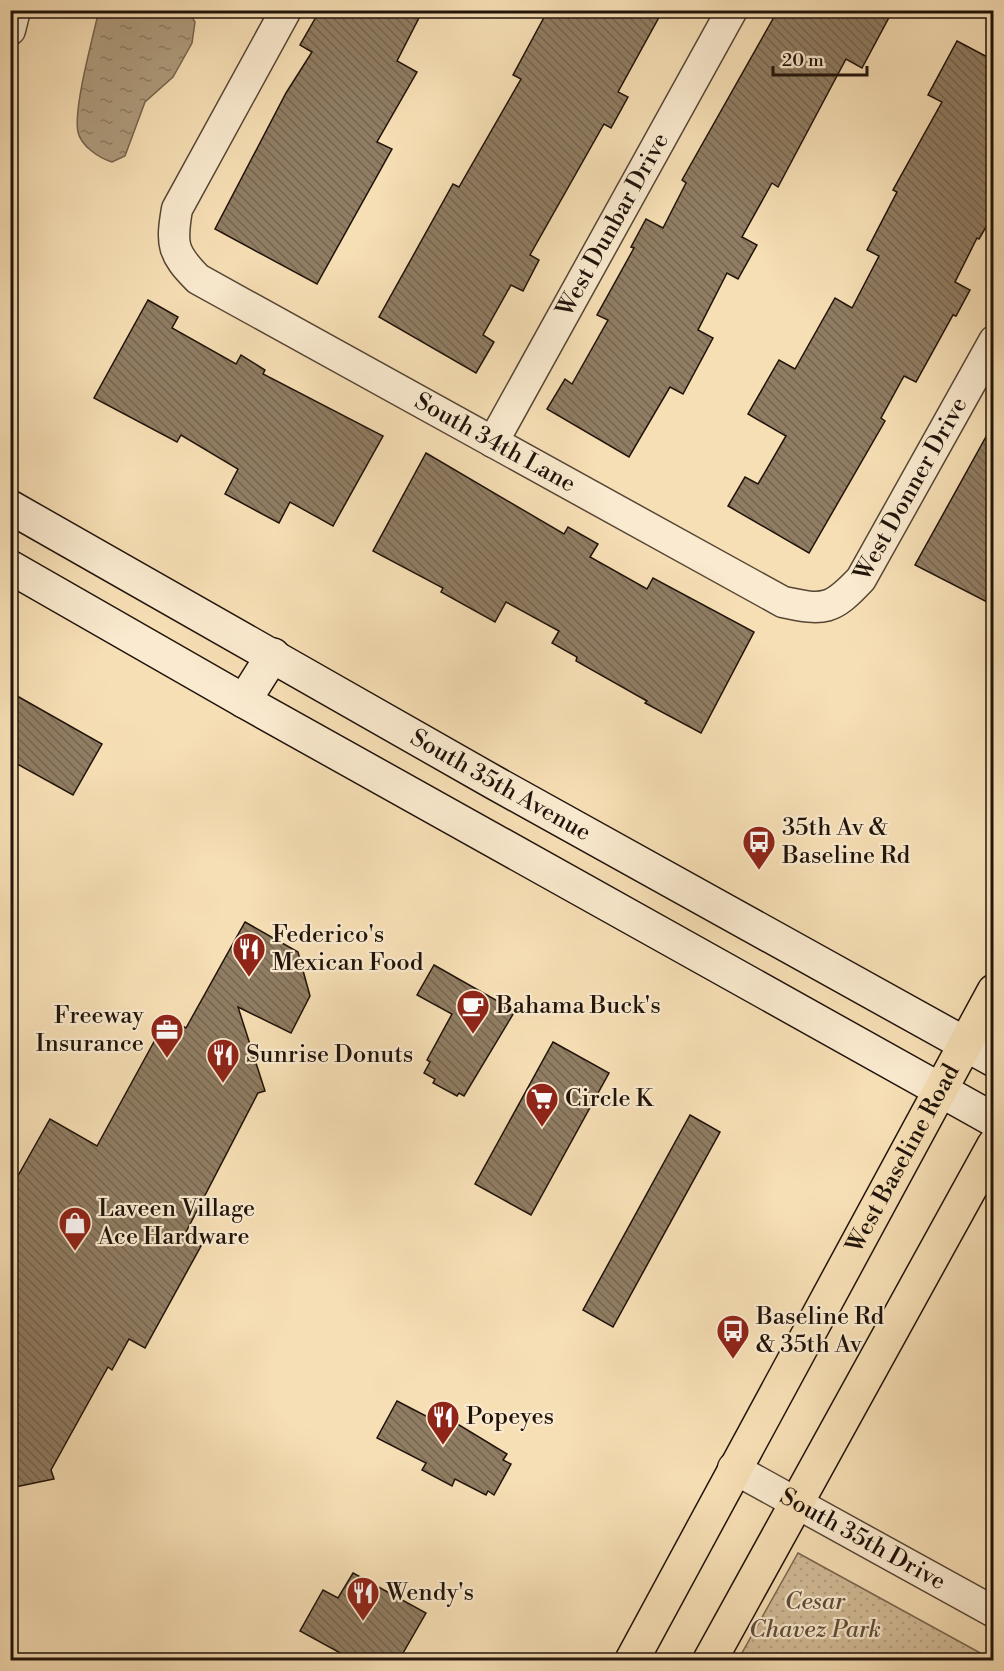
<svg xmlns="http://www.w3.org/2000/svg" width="1004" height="1671" font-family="'Libre Bodoni',serif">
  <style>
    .park { fill: url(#park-dots); stroke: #796851; stroke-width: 1.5 }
    .water { fill: url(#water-ripples); stroke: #75644e; stroke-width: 1.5 }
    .building { fill: url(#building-back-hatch); stroke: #20130a; stroke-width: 1.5 }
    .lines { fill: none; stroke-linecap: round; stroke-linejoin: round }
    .minor-casing { stroke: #564635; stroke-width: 33 }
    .secondary-casing { stroke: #20130a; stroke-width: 36 }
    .primary-casing { stroke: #20130a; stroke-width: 36 }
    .minor { stroke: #faeacf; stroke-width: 30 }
    .secondary { stroke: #faeacf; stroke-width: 33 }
    .primary { stroke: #f7dfb5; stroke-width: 33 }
    .labels { text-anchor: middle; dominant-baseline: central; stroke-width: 4.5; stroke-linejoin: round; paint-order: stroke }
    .street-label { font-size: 24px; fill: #20130a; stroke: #faeacf }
    .poi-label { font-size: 24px; fill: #20130a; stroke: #faeacf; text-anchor: start }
    .park-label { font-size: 24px; font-style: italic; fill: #5e4e3c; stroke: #faeacf }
  </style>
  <defs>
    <pattern id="park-dots" width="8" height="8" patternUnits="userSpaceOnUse" patternTransform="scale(1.5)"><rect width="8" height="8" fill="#d2bc98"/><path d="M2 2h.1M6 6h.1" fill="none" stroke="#b4a182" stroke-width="1.8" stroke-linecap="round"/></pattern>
    <pattern id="water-ripples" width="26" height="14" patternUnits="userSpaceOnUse" patternTransform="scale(1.5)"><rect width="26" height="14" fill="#ae9a7b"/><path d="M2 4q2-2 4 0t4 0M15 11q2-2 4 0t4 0" fill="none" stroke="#8d7c63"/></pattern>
    <pattern id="building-back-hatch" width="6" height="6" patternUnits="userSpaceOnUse" patternTransform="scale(1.5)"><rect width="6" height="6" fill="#907d63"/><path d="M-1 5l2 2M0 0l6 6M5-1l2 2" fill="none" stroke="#756550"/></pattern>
  </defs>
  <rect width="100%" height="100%" fill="#f7dfb5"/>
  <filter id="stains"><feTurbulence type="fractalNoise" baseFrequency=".00333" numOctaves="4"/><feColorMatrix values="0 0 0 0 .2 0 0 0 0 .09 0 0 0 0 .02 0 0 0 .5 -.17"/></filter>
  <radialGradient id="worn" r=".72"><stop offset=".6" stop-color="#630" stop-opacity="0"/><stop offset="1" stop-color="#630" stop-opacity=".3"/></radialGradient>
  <!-- park -->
  <path class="park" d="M798 1553 993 1660H738Z"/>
  <!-- water -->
  <path class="water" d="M99 10 188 11 195 22 192 43 173 77 145 102 125 156 112 162C99 158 81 146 78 132 73 109 93 37 99 10Z"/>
  <!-- building -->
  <g class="building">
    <path d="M320 10H423L397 61 417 72 377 142 392 149 317 284 215 229 286 93 312 52 300 45Z"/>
    <path d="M548 10H663L618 92 628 97 611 128 604 124 530 255 539 260 523 291 511 285 483 335 494 342 476 373 379 317 453 184 459 187 521 79 513 75Z"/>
    <path d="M778 10H893L862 68 846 59 778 187 772 183 742 237 757 245 738 279 727 273 698 330 713 338 683 394 670 387 629 457 547 409 565 379 572 384 608 320 597 315 634 248 631 247 646 219 663 228 686 183 682 180Z"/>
    <path d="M957 41 993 60V215L979 239 977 238 955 282 970 290 956 316 953 315 916 382 904 376 881 418 885 421 809 553 728 506 745 477 758 484 786 436 748 414 779 360 795 369 835 298 852 308 879 256 867 250 897 192 893 190 942 102 928 95Z"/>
    <path d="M148 300 178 317 172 328 236 364 241 355 265 370 263 374 383 436 333 526 290 502 279 523 225 494 238 469 181 435 177 442 94 398Z"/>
    <path d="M993 424V605L915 565Z"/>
    <path d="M426 453 564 534 568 527 598 544 590 557 647 589 653 578 754 632 701 733 645 703 647 701 576 661 577 657 552 643 559 631 506 602 495 622 441 592 443 588 373 551Z"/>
    <path d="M10 692 102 744 73 795 10 760Z"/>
    <path d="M245 922 298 952 310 996 291 1033 238 1007 265 1091 258 1093 186 1232 198 1239 195 1243 201 1246 145 1348 129 1339 112 1370 108 1367 51 1470 54 1479 10 1488V1190L50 1119 97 1146 167 1018 186 1028Z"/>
    <path d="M434 965 515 1011 464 1096 459 1093 457 1096 433 1083 435 1079 424 1073 430 1062 427 1060 452 1014 417 995Z"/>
    <path d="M553 1042 609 1073 531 1215 475 1184Z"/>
    <path d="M690 1115 720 1132 613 1327 583 1310Z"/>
    <path d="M397 1401 447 1427 451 1420 507 1454 503 1460 511 1464 494 1495 488 1491 486 1495 455 1479 452 1486 422 1470 426 1463 377 1438Z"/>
    <path d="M353 1573 426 1613 399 1660H353L300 1631 323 1590 338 1598Z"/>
  </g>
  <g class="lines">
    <!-- minor casing -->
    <g class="minor-casing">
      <g id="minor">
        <path id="s1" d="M286 10 177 209C171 244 172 253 198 279L783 602C825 611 832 610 861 579L994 341"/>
        <path d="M10 30 15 10"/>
        <path id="s2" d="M493 442 732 10"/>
        <path id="s3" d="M733 1468 994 1612"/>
      </g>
    </g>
    <!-- secondary casing -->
    <g class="secondary-casing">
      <g id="secondary">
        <path id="s4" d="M10 507 495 783 994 1060"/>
        <path d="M10 567 244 701 994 1120"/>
        <path d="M244 701 273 655"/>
      </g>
    </g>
    <!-- primary casing -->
    <g class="primary-casing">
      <g id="primary">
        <path id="s5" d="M632 1660 994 991"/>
        <path d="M710 1660 994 1145"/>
      </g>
    </g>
    <!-- minor -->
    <use href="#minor" class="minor"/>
    <!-- secondary -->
    <use href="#secondary" class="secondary"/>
    <!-- primary -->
    <use href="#primary" class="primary"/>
  </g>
  <!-- icons -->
  <defs>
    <g id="bus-pin" transform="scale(1.725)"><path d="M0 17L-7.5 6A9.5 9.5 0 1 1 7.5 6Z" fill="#8f2418" stroke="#faeacf"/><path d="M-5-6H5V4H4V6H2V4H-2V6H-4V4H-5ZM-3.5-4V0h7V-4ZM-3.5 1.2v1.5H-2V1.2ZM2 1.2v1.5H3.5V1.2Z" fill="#fff"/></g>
    <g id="restaurant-pin" transform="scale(1.725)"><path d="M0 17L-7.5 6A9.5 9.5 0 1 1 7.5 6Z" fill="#8f2418" stroke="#faeacf"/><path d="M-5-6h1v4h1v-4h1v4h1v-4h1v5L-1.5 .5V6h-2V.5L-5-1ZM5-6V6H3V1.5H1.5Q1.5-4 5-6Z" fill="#fff"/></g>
    <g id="cafe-pin" transform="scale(1.725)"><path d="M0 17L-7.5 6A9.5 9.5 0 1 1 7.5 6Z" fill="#8f2418" stroke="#faeacf"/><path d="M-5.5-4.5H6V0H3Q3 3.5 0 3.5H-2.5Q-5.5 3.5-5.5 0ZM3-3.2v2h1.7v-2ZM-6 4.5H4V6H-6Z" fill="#fff"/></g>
    <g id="office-pin" transform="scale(1.725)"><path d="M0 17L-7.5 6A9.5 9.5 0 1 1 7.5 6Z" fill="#8f2418" stroke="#faeacf"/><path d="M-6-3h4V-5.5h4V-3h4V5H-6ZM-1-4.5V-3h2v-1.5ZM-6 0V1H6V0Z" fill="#fff"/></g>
    <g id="supermarket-pin" transform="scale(1.725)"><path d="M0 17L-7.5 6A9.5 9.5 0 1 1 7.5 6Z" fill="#8f2418" stroke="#faeacf"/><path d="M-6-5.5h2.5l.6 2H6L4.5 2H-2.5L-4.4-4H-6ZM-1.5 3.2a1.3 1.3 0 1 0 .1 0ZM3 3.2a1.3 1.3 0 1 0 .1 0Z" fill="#fff"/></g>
    <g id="shop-pin" transform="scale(1.725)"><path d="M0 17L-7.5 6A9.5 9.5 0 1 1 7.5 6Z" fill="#8f2418" stroke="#faeacf"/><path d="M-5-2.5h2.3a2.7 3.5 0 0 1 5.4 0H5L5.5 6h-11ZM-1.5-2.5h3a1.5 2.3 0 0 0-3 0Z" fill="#fff"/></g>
  </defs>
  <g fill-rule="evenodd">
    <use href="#bus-pin" x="759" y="842"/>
    <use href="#restaurant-pin" x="249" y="949"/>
    <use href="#cafe-pin" x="473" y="1006"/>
    <use href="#office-pin" x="167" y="1030"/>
    <use href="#restaurant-pin" x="223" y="1055"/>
    <use href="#supermarket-pin" x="542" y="1099"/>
    <use href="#shop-pin" x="75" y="1223"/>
    <use href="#bus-pin" x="733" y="1331"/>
    <use href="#restaurant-pin" x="443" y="1417"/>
    <use href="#restaurant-pin" x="363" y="1593"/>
  </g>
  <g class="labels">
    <!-- street labels -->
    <g class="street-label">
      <text stroke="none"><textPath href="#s2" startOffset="248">West Dunbar Drive</textPath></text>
      <text stroke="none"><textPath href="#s1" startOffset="644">South 34th Lane</textPath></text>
      <text stroke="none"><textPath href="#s1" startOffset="1164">West Donner Drive</textPath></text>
      <text stroke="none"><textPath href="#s4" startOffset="564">South 35th Avenue</textPath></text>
      <text stroke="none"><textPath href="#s5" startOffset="570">West Baseline Road</textPath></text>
      <text stroke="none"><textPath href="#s3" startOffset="148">South 35th Drive</textPath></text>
    </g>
    <!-- poi labels -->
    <g class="poi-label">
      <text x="782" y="828">35th Av &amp;<tspan x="782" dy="28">Baseline Rd</tspan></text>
      <text x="272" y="935">Federico's<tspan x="272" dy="28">Mexican Food</tspan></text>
      <text x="496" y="1006">Bahama Buck's</text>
      <text x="144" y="1016" text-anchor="end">Freeway<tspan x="144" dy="28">Insurance</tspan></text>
      <text x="246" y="1055">Sunrise Donuts</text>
      <text x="565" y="1099">Circle K</text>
      <text x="98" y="1209">Laveen Village<tspan x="98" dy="28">Ace Hardware</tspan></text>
      <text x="756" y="1317">Baseline Rd<tspan x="756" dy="28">&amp; 35th Av</tspan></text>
      <text x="466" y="1417">Popeyes</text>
      <text x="386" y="1593">Wendy's</text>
    </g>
    <!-- park labels -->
    <g class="park-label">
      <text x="815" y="1602">Cesar<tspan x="815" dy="28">Chavez Park</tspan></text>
    </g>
  </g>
  <!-- margin -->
  <rect width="1004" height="1671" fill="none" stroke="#f7dfb5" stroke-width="36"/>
  <rect x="12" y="12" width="980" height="1647" fill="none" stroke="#20130a" stroke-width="3"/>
  <rect x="18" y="18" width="968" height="1635" fill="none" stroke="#20130a" stroke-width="1.5"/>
  <!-- scale -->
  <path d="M773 66v9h94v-9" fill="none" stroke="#20130a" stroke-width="3"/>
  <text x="782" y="66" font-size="18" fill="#20130a" stroke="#faeacf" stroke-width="4.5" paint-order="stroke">20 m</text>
  <rect width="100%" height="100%" filter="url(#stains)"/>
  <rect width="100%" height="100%" fill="url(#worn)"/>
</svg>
